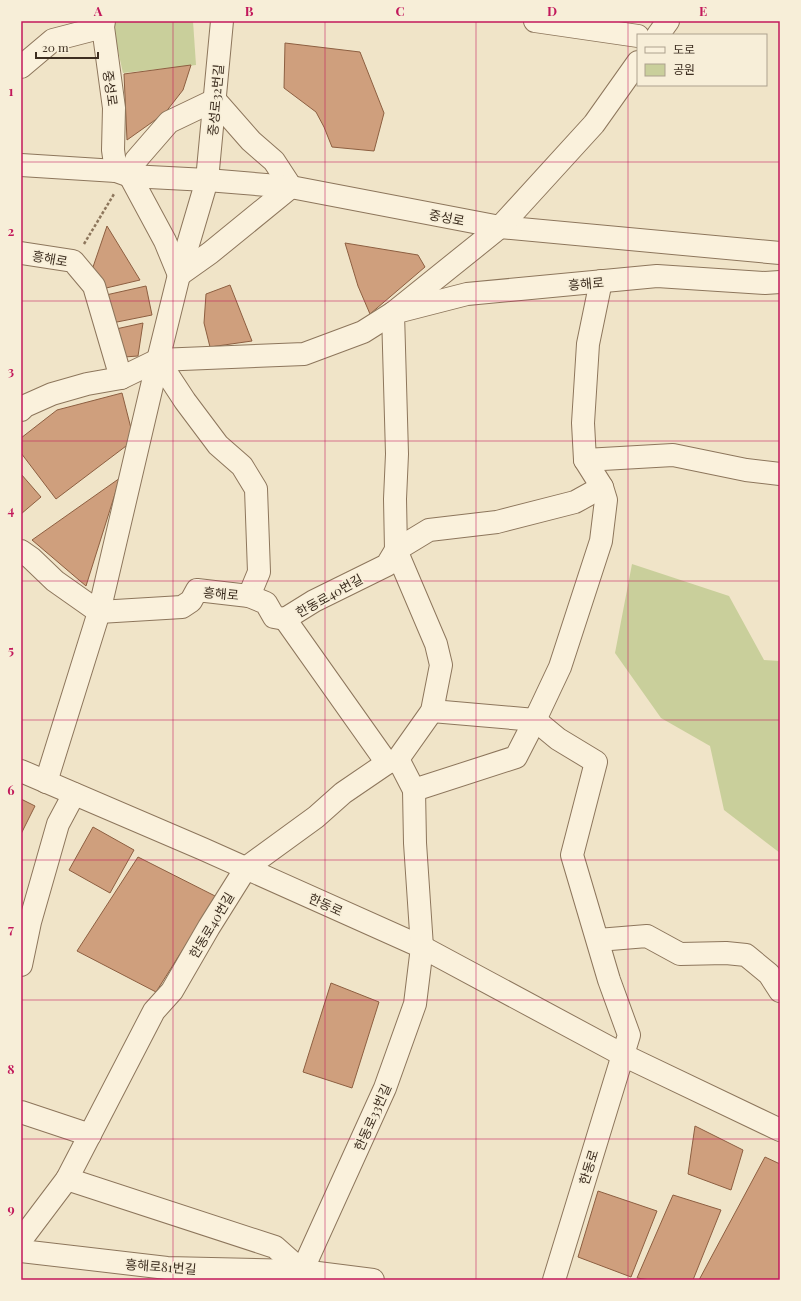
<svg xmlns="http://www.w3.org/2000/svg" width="801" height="1301" font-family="'Playfair Display','Noto Sans KR',serif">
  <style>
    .green { fill: #c9cf9b }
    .building { fill: #cf9f7d; stroke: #8d5f41 }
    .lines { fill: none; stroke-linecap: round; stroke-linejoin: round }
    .minor-casing { stroke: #8d765c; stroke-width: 24 }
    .path { stroke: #8d765c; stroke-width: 2.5; stroke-dasharray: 3 2; stroke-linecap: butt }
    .minor { stroke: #faf1dc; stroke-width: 22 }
    .grid { fill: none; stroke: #c2185b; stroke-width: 1; stroke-opacity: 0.55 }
    .labels { text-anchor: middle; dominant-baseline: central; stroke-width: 3; stroke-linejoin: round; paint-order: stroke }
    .street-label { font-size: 13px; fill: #3d2e20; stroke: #f7eed8 }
    .neatline { fill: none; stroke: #c2185b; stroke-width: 1.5 }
    .grid-label { font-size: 13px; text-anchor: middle; font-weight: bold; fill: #c2185b }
  </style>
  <rect width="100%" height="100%" fill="#f0e4c8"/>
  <!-- green -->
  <g class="green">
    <path d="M114 21H193L196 65 123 73 114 33Z"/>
    <path d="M632 564 729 596 764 660 780 661V853L724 810 710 746 661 718 615 653Z"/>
  </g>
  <!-- building -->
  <g class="building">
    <path d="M285 43 360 52 384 113 374 151 332 147 324 127 316 112 284 88Z"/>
    <path d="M191 65 183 90 165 113 127 140 124 74Z"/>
    <path d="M107 226 140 280 102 289 93 267Z"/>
    <path d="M345 243 418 255 425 267 370 314 358 286Z"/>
    <path d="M230 285 252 341 210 347 204 323 206 294Z"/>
    <path d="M146 286 152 315 112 323 106 295Z"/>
    <path d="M143 323 138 356 124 357 116 329Z"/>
    <path d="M122 393 134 440 56 499 21 453V438L57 410Z"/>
    <path d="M21 474 41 497 21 514Z"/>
    <path d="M120 478 86 586 32 540Z"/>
    <path d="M21 799 35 806 21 834Z"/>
    <path d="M93 827 134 850 110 893 69 870Z"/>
    <path d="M138 857 221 899 187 943 156 992 77 951Z"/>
    <path d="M331 983 379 1002 352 1088 303 1072Z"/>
    <path d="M695 1126 743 1150 731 1190 688 1174Z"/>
    <path d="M765 1157 780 1164V1280H699Z"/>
    <path d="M598 1191 657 1211 631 1277 578 1257Z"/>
    <path d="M673 1195 721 1210 693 1280H651L637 1278Z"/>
  </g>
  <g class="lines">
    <!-- minor casing -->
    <g class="minor-casing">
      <g id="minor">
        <path d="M104 21 103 27 114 108 113 150 116 171"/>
        <path d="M535 21 638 36"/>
        <path d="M658 35 668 21"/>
        <path d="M21 67 53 40 103 27"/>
        <path d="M215 100 251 141 274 161 291 187 210 253 179 275 165 241 130 176 136 160 169 122Z"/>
        <path d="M21 165 116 171 130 176 207 180 291 187 500 227 780 253"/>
        <path d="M21 253 73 261 94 286 121 378"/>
        <path d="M158 360 185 401 218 445 242 466 256 489 259 572 249 596"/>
        <path d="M21 410 25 406 52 394 87 384 121 378 158 360 304 354 363 332 393 313 500 227 594 124 638 62"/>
        <path d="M585 460 583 423 588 344 601 281"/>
        <path d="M21 551 31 558 55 581 99 612 182 607 191 601 197 590 249 596 266 603 274 617 285 619"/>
        <path d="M285 619 314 601 387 565 396 550 429 530 497 522 575 502 602 487"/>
        <path d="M285 619 387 763"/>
        <path d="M432 711 535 720"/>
        <path d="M535 720 558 739 596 762 572 855 609 980 629 1035 554 1280"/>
        <path d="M398 759 414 790 516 757 535 720 560 667 601 541 606 500 602 487 585 460 673 455 746 470 780 474"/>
        <path d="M21 771 203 849 422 947 623 1055 780 1130"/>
        <path d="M46 782 99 612 158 360 179 275 207 180 222 21"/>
        <path d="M598 940 647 936 680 954 726 953 746 955 769 974 780 991"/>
        <path d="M21 965 30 922 58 824 74 794"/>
        <path d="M21 1112 90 1135"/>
        <path d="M67 1179 275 1247 302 1271"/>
        <path d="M21 1240 67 1179 154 1011 172 991 209 927 246 868 316 817 343 793 387 763 398 759 432 711 441 665 436 644 396 550 395 499 397 454 393 313 467 294 657 276 765 283 780 282"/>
        <path d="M21 1251 167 1268 302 1271 373 1280"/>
        <path d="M300 1280 302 1271 385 1088 415 1004 422 947 415 843 414 790"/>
      </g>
    </g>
    <!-- path -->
    <path class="path" d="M84 244 114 194"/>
    <!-- minor -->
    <use href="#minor" class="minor"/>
  </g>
  <!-- grid -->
  <path class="grid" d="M173 21V1280M325 21V1280M476 21V1280M628 21V1280M21 162H780M21 301H780M21 441H780M21 581H780M21 720H780M21 860H780M21 1000H780M21 1139H780"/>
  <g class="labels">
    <!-- street labels -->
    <g class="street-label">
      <text transform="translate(111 88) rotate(82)">중성로</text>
      <text transform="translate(215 100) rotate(-85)">중성로32번길</text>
      <text transform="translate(447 217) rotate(11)">중성로</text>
      <text transform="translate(50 258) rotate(10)">흥해로</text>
      <text transform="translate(586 283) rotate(-5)">흥해로</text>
      <text transform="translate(221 593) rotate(5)">흥해로</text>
      <text transform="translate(329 595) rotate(-29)">한동로40번길</text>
      <text transform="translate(326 904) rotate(24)">한동로</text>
      <text transform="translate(211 925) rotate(-59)">한동로40번길</text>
      <text transform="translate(372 1117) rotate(-66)">한동로33번길</text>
      <text transform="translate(588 1167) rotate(-73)">한동로</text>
      <text transform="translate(161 1266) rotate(4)">흥해로81번길</text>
    </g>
  </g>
  <!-- border -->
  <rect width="801" height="1301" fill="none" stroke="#f7eed8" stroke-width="44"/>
  <!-- legend -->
  <rect x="637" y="34" width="130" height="52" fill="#f7eed8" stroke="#ada18e"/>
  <rect x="645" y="47" width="20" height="6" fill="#faf1dc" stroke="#ada18e"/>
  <text x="673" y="54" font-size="12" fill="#3d2e20">도로</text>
  <rect x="645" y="64" width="20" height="12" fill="#c9cf9b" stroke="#ada18e"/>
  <text x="673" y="74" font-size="12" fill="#3d2e20">공원</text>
  <!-- scale -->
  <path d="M36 52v6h62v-6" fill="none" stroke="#3d2e20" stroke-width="2"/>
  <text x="42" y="52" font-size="12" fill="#3d2e20" stroke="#f7eed8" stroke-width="3" paint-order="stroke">20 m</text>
  <rect x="22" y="22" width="757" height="1257" class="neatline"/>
  <g class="grid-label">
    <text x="98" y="16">A</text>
    <text x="249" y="16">B</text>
    <text x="400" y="16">C</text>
    <text x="552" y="16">D</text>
    <text x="703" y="16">E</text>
    <text x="11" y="96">1</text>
    <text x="11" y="236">2</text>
    <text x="11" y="376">3</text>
    <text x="11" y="515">4</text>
    <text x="11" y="655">5</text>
    <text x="11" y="795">6</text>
    <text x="11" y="934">7</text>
    <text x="11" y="1074">8</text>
    <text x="11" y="1214">9</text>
  </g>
</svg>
